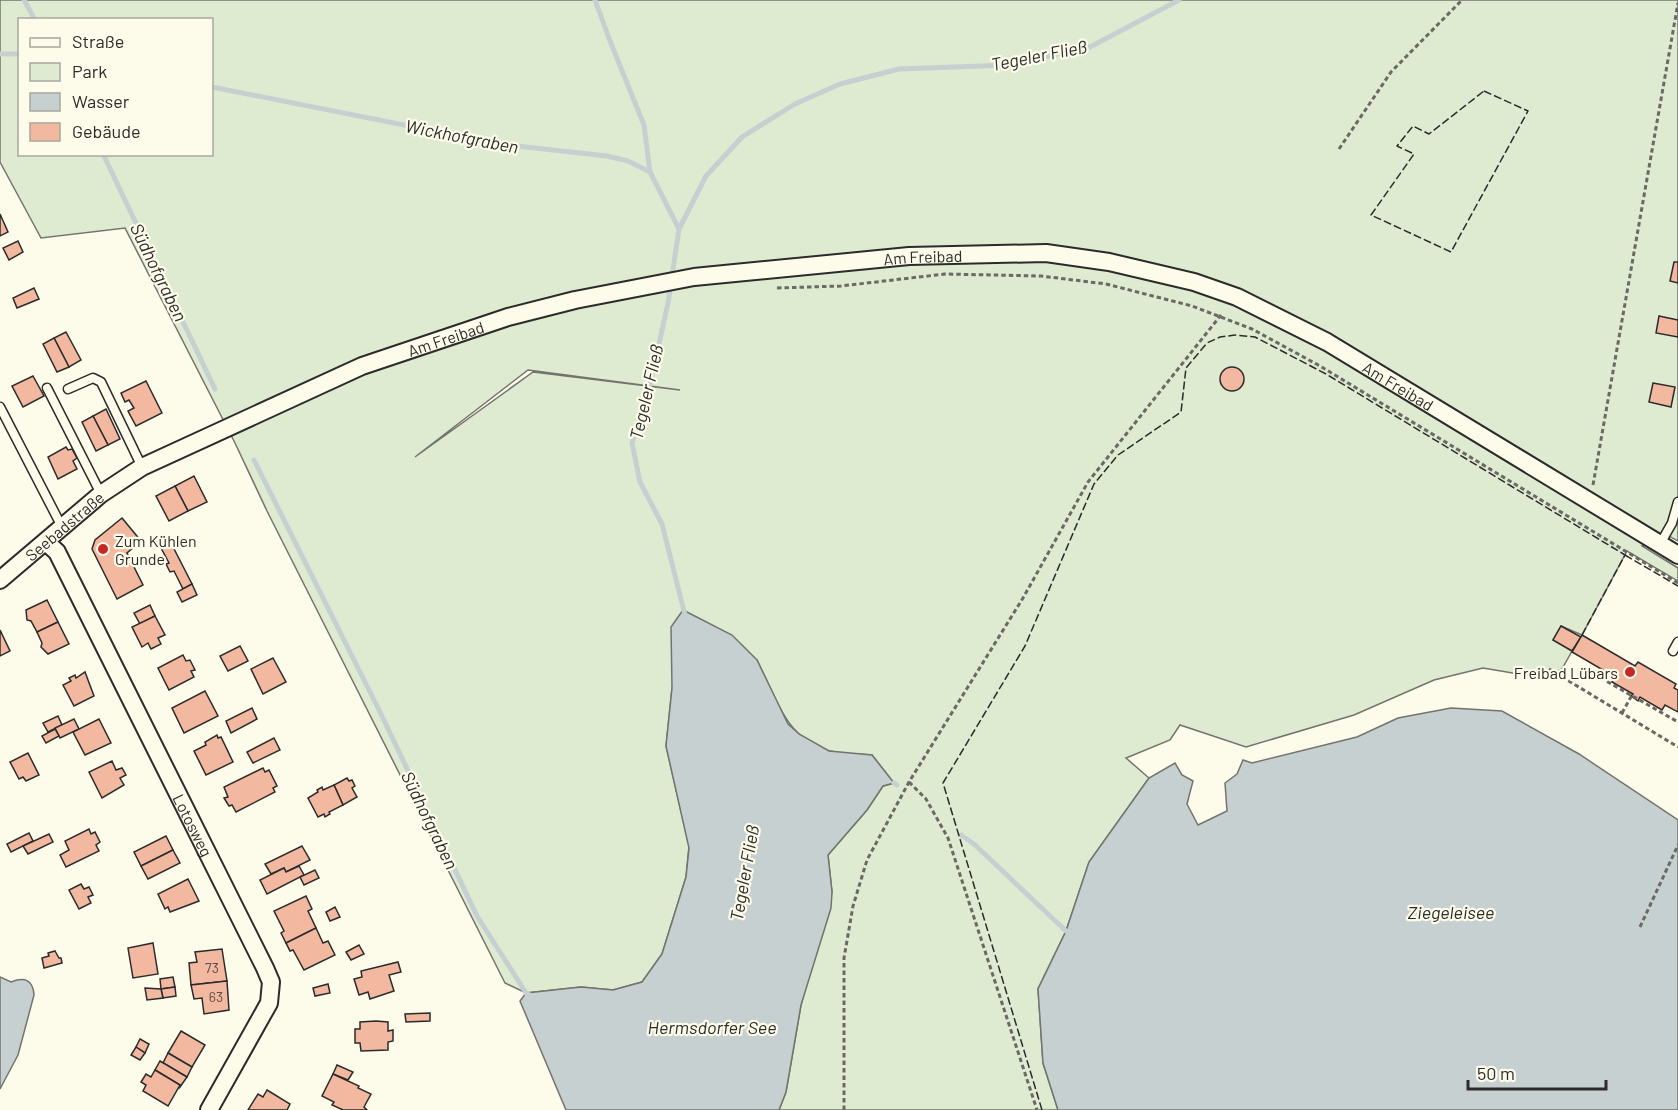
<svg xmlns="http://www.w3.org/2000/svg" width="1678" height="1110" font-family="Barlow,sans-serif">
  <style>
    .green { fill: #deebd1; stroke: #74746e; stroke-width: 1.5; fill-rule: evenodd }
    .water { fill: #c7d0d0; stroke: #74746e; stroke-width: 1.5 }
    .lines { fill: none; stroke-linecap: round; stroke-linejoin: round }
    .stream { stroke: #c7d0d0; stroke-width: 5 }
    .building { fill: #f2b8a0; stroke: #2b2b2b; stroke-width: 1.5 }
    .lane-casing { stroke: #2b2b2b; stroke-width: 11 }
    .street-casing { stroke: #2b2b2b; stroke-width: 20 }
    .path { stroke: #6a6964; stroke-width: 3; stroke-dasharray: 4.5 3; stroke-linecap: butt }
    .lane { stroke: #fdfbea; stroke-width: 8 }
    .street { stroke: #fdfbea; stroke-width: 16 }
    .fence { stroke: #2b2b2b; stroke-width: 1.5; stroke-dasharray: 8 3; stroke-linecap: butt }
    .poi-dot { fill: #c62828; stroke: #fdfbea; stroke-width: 2 }
    .labels { text-anchor: middle; dominant-baseline: central; stroke-width: 4.5; stroke-linejoin: round; paint-order: stroke }
    .number-label { font-size: 14px; fill: #5d4e48 }
    .street-label { font-size: 16px; fill: #2b2b2b; stroke: #fdfbea }
    .poi-label { font-size: 16px; fill: #2b2b2b; stroke: #fdfbea; text-anchor: start }
    .water-label { font-size: 18px; font-style: italic; fill: #2b2b2b; stroke: #fdfbea }
  </style>
  <rect width="100%" height="100%" fill="#fdfbea"/>
  <!-- green -->
  <path class="green" d="M0 0H1678V541L1669 536 1642 546 1678 568V581L1627 551 1582 635 1561 626 1553 640 1572 651 1562 669 1543 678 1483 668 1434 680 1354 715 1246 747 1180 725 1170 740 1126 758 1149 778 1089 862 1066 931 1038 989 1043 1063 1058 1110H779L786 1092 801 1005 832 892 828 855 867 810 883 786 894 783 872 755C859 754 843 754 830 751 787 742 774 694 757 660L672 688 666 746 689 846 686 877 662 954 642 982 613 990 581 987 526 993 505 983 267 511 235 443 125 228 41 238 0 162ZM20 20H212V154H20ZM528 370 680 390 533 372 415 457Z"/>
  <!-- water -->
  <g class="water">
    <path d="M683 610 732 635 757 660 788 724 799 734 829 751 872 755 894 783 883 786 867 810 828 855 832 892 831 908 801 1005 786 1092 779 1110H566L520 1001 526 993 581 987 613 990 642 982 662 954 686 877 689 848 666 746 672 688 671 627Z"/>
    <path d="M1451 708 1502 711 1579 754 1678 820V1110H1058L1043 1063 1038 989 1066 931 1089 862 1149 778 1175 763 1182 775 1193 781 1187 804 1198 825 1227 811 1225 783 1237 774 1243 760 1252 763 1357 737 1398 718Z"/>
    <path d="M0 977 11 982C24 977 33 979 34 995L18 1055 0 1089Z"/>
  </g>
  <g class="lines">
    <!-- stream -->
    <g class="stream">
      <path d="M24 0 35 20"/>
      <path d="M595 0 610 41 644 125 650 172"/>
      <path d="M0 54H20"/>
      <path d="M212 87 500 144 607 156 628 161 650 172 679 229"/>
      <path d="M103 154 215 389"/>
      <path d="M254 460 381 714 477 916 526 993 531 996"/>
      <path d="M685 615 662 524 640 482 632 443 651 380 668 303 679 229 706 176 742 137 795 104 840 84 899 69 1008 65 1090 47 1179 0"/>
      <path d="M894 783 897 785"/>
      <path d="M961 835 974 844 1066 931"/>
    </g>
  </g>
  <!-- building -->
  <g class="building">
    <path d="M0 214 8 232 0 236Z"/>
    <path d="M18 241 23 252 9 260 3 248Z"/>
    <path d="M1674 262H1678V283L1670 281Z"/>
    <path d="M34 288 39 299 17 308 13 298Z"/>
    <path d="M1659 316 1678 320V337L1656 333Z"/>
    <path d="M66 332 81 360 69 367 54 338Z"/>
    <path d="M54 338 69 367 57 372 43 344Z"/>
    <circle cx="1232" cy="379" r="12"/>
    <path d="M33 376 44 396 23 407 12 386Z"/>
    <path d="M146 381 162 413 136 426 128 411 134 408 129 400 125 402 121 393Z"/>
    <path d="M1653 383 1675 387 1671 407 1649 402Z"/>
    <path d="M106 409 120 439 108 445 93 416Z"/>
    <path d="M93 416 108 445 96 451 82 422Z"/>
    <path d="M66 447 68 450 72 449 77 458 73 461 77 469 58 479 48 457Z"/>
    <path d="M194 476 207 502 188 511 175 486Z"/>
    <path d="M175 486 188 511 169 521 156 496Z"/>
    <path d="M122 518 141 541 127 553 143 585 117 599 92 549 95 540Z"/>
    <path d="M170 541 192 584 183 589 174 571 170 572 166 564 169 563 160 546Z"/>
    <path d="M192 584 197 595 182 602 177 592Z"/>
    <path d="M47 600 58 622 37 632 31 621 27 620 26 610Z"/>
    <path d="M150 605 155 616 140 624 134 613Z"/>
    <path d="M155 616 165 635 158 638 161 644 151 649 148 643 142 647 132 627Z"/>
    <path d="M58 622 69 644 48 654 41 647 42 643 37 632Z"/>
    <path d="M1561 626 1581 637 1572 651 1553 640Z"/>
    <path d="M0 630 10 651 0 656Z"/>
    <path d="M1582 635 1635 666 1638 662 1676 684 1674 688 1678 690V712L1665 705 1662 710 1640 697 1638 701 1631 696 1633 694 1612 682 1615 677 1572 652Z"/>
    <path d="M240 646 248 661 228 671 220 656Z"/>
    <path d="M183 655 186 661 190 660 195 670 191 671 194 677 169 690 158 668Z"/>
    <path d="M273 658 286 682 263 694 251 669Z"/>
    <path d="M85 672 94 696 74 706 63 685 71 681 69 678 75 675 76 678Z"/>
    <path d="M205 691 218 716 184 733 172 708Z"/>
    <path d="M252 708 257 719 231 733 226 721Z"/>
    <path d="M58 716 62 725 48 732 43 723Z"/>
    <path d="M74 719 79 729 60 738 55 728Z"/>
    <path d="M99 719 111 743 85 755 73 732Z"/>
    <path d="M55 729 59 736 46 743 42 736Z"/>
    <path d="M217 735 218 738 221 737 233 762 206 775 194 751 206 745 205 742Z"/>
    <path d="M274 738 280 750 253 763 247 752Z"/>
    <path d="M28 753 39 775 26 781 23 777 19 779 10 762Z"/>
    <path d="M112 761 116 770 122 768 126 775 120 778 124 785 102 798 89 772Z"/>
    <path d="M263 768 265 772 269 770 277 786 273 788 275 792 236 812 232 805 229 806 224 798 228 797 224 787Z"/>
    <path d="M347 778 349 781 352 780 355 786 352 788 357 797 343 805 334 785Z"/>
    <path d="M334 785 343 805 329 812 330 814 325 817 324 814 318 817 308 798 318 792 317 790 322 787 323 790Z"/>
    <path d="M89 829 91 834 95 832 100 842 96 845 99 851 66 867 60 855 69 850 65 841Z"/>
    <path d="M29 833 33 841 11 852 7 844Z"/>
    <path d="M49 834 53 842 28 854 23 846Z"/>
    <path d="M166 836 173 850 141 866 134 852Z"/>
    <path d="M302 846 310 860 286 872 284 868 271 874 265 864Z"/>
    <path d="M173 850 180 863 148 879 141 866Z"/>
    <path d="M299 866 304 875 267 894 260 880 284 868 286 872Z"/>
    <path d="M315 870 319 878 304 885 300 877Z"/>
    <path d="M188 879 199 901 170 912 168 907 165 909 158 894Z"/>
    <path d="M81 884 84 889 89 887 93 895 88 897 91 903 79 909 69 890Z"/>
    <path d="M306 896 312 909 308 911 316 928 286 943 281 933 284 931 274 911Z"/>
    <path d="M335 907 340 917 330 921 326 912Z"/>
    <path d="M316 928 323 943 328 941 335 955 304 970 293 950 290 951 286 943Z"/>
    <path d="M153 943 158 974 133 978 128 948Z"/>
    <path d="M359 945 364 954 351 960 346 952Z"/>
    <path d="M222 949 227 981 191 985 189 963 197 962 195 952Z"/>
    <path d="M55 951 59 958H61L62 963 44 968 42 958 49 956 48 953Z"/>
    <path d="M398 962 401 972 389 975 394 991 370 999 368 992 359 995 354 979 362 977 361 971Z"/>
    <path d="M173 977 175 987 161 989 160 979Z"/>
    <path d="M227 981 229 1010 204 1014 202 998 194 999 191 985Z"/>
    <path d="M328 984 330 993 315 996 313 988Z"/>
    <path d="M175 987 176 996 163 998 161 989Z"/>
    <path d="M145 988 161 989 163 998 147 1000Z"/>
    <path d="M430 1013V1021L406 1022 405 1014Z"/>
    <path d="M376 1021 388 1022V1031L393 1030V1041L388 1042V1050L361 1051 360 1043H355V1029H360V1022Z"/>
    <path d="M181 1031 205 1045 192 1067 168 1053Z"/>
    <path d="M140 1039 149 1044 145 1053 136 1047Z"/>
    <path d="M136 1047 145 1053 140 1060 131 1055Z"/>
    <path d="M168 1053 192 1067 187 1077 163 1063Z"/>
    <path d="M160 1061 187 1077 180 1087V1085L155 1070Z"/>
    <path d="M337 1065 353 1072 348 1080 333 1074Z"/>
    <path d="M155 1070 180 1085 168 1106 143 1091 146 1085 141 1082 146 1074 151 1077Z"/>
    <path d="M333 1074 359 1086 358 1088 371 1094 364 1107 367 1110H343L332 1105 334 1102 322 1096Z"/>
    <path d="M267 1090 290 1104 287 1110H248L258 1094 263 1097Z"/>
  </g>
  <g class="lines">
    <!-- lane casing -->
    <g class="lane-casing">
      <g id="lane">
        <path d="M47 388 101 494"/>
        <path d="M68 389 93 378 101 382 142 467"/>
        <path d="M0 407 62 527"/>
        <path d="M1660 544 1672 523 1678 502"/>
        <path d="M1673 651 1678 642"/>
      </g>
    </g>
    <!-- street casing -->
    <g class="street-casing">
      <g id="street">
        <path id="s1" d="M46 542 57 552 265 968 271 982 269 1003 209 1110"/>
        <path id="s2" d="M0 580 101 494 142 467 362 366 508 317 575 300 694 277 909 256 1046 253 1109 262 1194 282 1237 297 1327 342 1678 555"/>
      </g>
    </g>
    <!-- path -->
    <g class="path">
      <path d="M1339 149 1391 72 1462 0"/>
      <path d="M777 288 841 286 945 274 1041 276 1106 284 1192 306 1252 329 1320 366 1678 583"/>
      <path d="M1593 485 1678 3"/>
      <path d="M1549 669 1678 747"/>
      <path d="M1594 674 1678 722"/>
      <path d="M1622 713 1632 695"/>
      <path d="M909 782 926 799 948 838 1037 1110"/>
      <path d="M1640 927 1678 845"/>
      <path d="M844 1110V958L853 906 867 860 909 782 1023 598 1088 482 1221 315"/>
    </g>
    <!-- lane -->
    <use href="#lane" class="lane"/>
    <!-- street -->
    <use href="#street" class="street"/>
    <!-- fence -->
    <g class="fence">
      <path d="M1484 91 1528 111 1451 252 1371 215 1414 154 1397 146 1413 126 1429 134Z"/>
      <path d="M1625 555 1678 586"/>
      <path d="M1042 1110 943 783 1025 646 1094 484 1118 455 1181 412 1186 368 1207 343 1220 337 1235 335 1255 337 1326 374 1625 555 1582 635"/>
    </g>
  </g>
  <!-- markers -->
  <g class="poi-dot">
    <circle cx="103" cy="549" r="6"/>
    <circle cx="1630" cy="672" r="6"/>
  </g>
  <g class="labels">
    <!-- number labels -->
    <g class="number-label">
      <text x="212" y="967">73</text>
      <text x="216" y="996">63</text>
    </g>
    <!-- street labels -->
    <g class="street-label">
      <text stroke="none"><textPath href="#s2" startOffset="998">Am Freibad</textPath></text>
      <text stroke="none"><textPath href="#s2" startOffset="512">Am Freibad</textPath></text>
      <text stroke="none"><textPath href="#s2" startOffset="1502">Am Freibad</textPath></text>
      <text stroke="none"><textPath href="#s2" startOffset="84">Seebadstraße</textPath></text>
      <text stroke="none"><textPath href="#s1" startOffset="320">Lotosweg</textPath></text>
    </g>
    <!-- poi labels -->
    <g class="poi-label">
      <text x="115" y="540">Zum Kühlen<tspan x="115" dy="18">Grunde</tspan></text>
      <text x="1618" y="672" text-anchor="end">Freibad Lübars</text>
    </g>
    <!-- water labels -->
    <g class="water-label">
      <text transform="translate(1039 55) rotate(-11)">Tegeler Fließ</text>
      <text transform="translate(462 136) rotate(11)">Wickhofgraben</text>
      <text transform="translate(159 272) rotate(64)">Südhofgraben</text>
      <text transform="translate(646 392) rotate(-77)">Tegeler Fließ</text>
      <text transform="translate(430 820) rotate(64)">Südhofgraben</text>
      <text transform="translate(744 873) rotate(-80)">Tegeler Fließ</text>
      <text x="1451" y="912">Ziegeleisee</text>
      <text x="712" y="1027">Hermsdorfer See</text>
    </g>
  </g>
  <!-- legend -->
  <rect x="18" y="18" width="195" height="138" fill="#fdfbea" stroke="#a9a89e" stroke-width="1.5"/>
  <rect x="30" y="38" width="30" height="9" fill="#fdfbea" stroke="#a9a89e" stroke-width="1.5"/>
  <text x="72" y="48" font-size="18" fill="#2b2b2b">Straße</text>
  <rect x="30" y="63" width="30" height="18" fill="#deebd1" stroke="#a9a89e" stroke-width="1.5"/>
  <text x="72" y="78" font-size="18" fill="#2b2b2b">Park</text>
  <rect x="30" y="93" width="30" height="18" fill="#c7d0d0" stroke="#a9a89e" stroke-width="1.5"/>
  <text x="72" y="108" font-size="18" fill="#2b2b2b">Wasser</text>
  <rect x="30" y="123" width="30" height="18" fill="#f2b8a0" stroke="#a9a89e" stroke-width="1.5"/>
  <text x="72" y="138" font-size="18" fill="#2b2b2b">Gebäude</text>
  <!-- scale -->
  <path d="M1468 1080v9h138v-9" fill="none" stroke="#2b2b2b" stroke-width="3"/>
  <text x="1477" y="1080" font-size="18" fill="#2b2b2b" stroke="#fdfbea" stroke-width="4.5" paint-order="stroke">50 m</text>
</svg>
